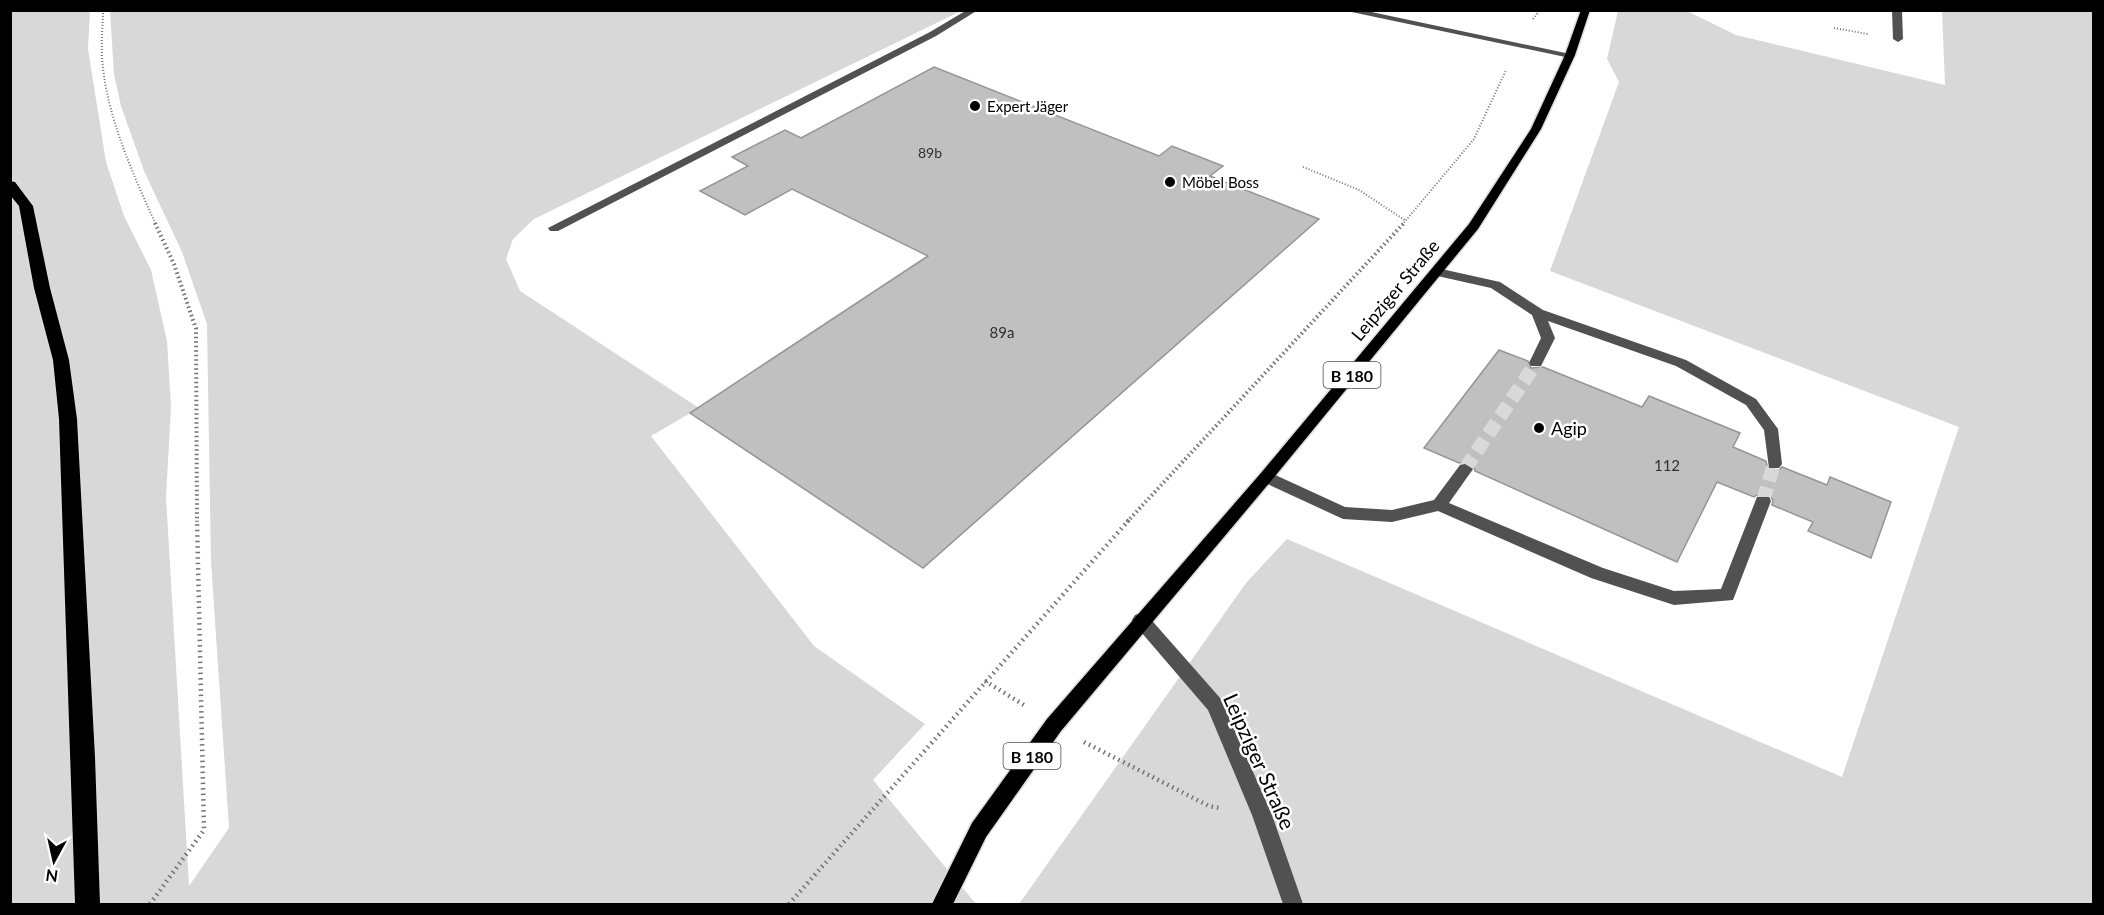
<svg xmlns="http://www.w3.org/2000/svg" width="2104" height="915" font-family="Lato,sans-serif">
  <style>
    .green { fill: #d8d8d8 }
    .building { fill: #c0c0c0; stroke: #959595; stroke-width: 1.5 }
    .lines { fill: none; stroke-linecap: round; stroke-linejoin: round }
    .minor-tunnel { stroke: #d9d9d9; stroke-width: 14; stroke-dasharray: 14 7; stroke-linecap: butt }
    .major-casing { stroke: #dbdbdb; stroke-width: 3 }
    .highway-casing { stroke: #dbdbdb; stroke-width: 3 }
    .path-far2 { stroke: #737373; stroke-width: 2; stroke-dasharray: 1 2; stroke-linecap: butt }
    .path-far1 { stroke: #737373; stroke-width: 4; stroke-dasharray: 1.5 3; stroke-linecap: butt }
    .path { stroke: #737373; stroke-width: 4.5; stroke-dasharray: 1.5 4; stroke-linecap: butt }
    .minor { fill: #515151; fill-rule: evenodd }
    .major { fill: #000; fill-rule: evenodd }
    .highway { fill: #000; fill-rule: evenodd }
    .poi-dot { fill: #000; stroke: #fff; stroke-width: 2 }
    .labels { text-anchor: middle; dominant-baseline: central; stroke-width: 5; stroke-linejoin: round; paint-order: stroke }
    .far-number-label { font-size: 14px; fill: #303030 }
    .far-poi-label { font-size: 15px; fill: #000; stroke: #fff; text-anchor: start }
    .number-label { font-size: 15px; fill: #303030 }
    .shield { fill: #fff; stroke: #4c4c4c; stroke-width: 1.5 }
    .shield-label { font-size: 16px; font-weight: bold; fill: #000 }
    .street-label { font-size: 18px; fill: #000; stroke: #fff }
    .poi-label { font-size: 18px; fill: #000; stroke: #fff; text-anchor: start }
    .near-street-label { font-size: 21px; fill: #000; stroke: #fff }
  </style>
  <rect width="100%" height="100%" fill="#fff"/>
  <!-- green -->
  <g class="green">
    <path d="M10 11H90L88 49 106 162 124 216 151 270 167 341 171 407 166 497 189 886 229 828 211 561 207 324 182 252 144 171 121 106 114 74 110 11H961L534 219 513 239 506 259 520 291 699 408 651 436 814 646 925 724 873 780 976 904H11Z"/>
    <path d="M1618 11H1687L1736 35 1945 85 1942 11H2093V904H1019L1246 583 1287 539 1842 777 1959 427 1550 271 1619 82 1607 59Z"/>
  </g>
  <!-- building -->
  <g class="building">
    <path d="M934 67 1159 156 1172 146 1223 166 1210 176 1319 219 923 568 690 413 928 256 792 189 745 215 700 191 748 166 732 157 785 130 801 138Z"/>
    <path d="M1499 350 1528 361 1531 368 1543 367 1642 407 1649 396 1740 433 1733 447 1766 461 1768 470H1779L1782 467 1827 485 1830 477 1891 502 1871 558 1808 531 1813 522 1772 505 1773 500 1769 495H1757L1754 497 1717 482 1677 562 1475 471 1474 467 1466 462 1459 463 1424 448Z"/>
  </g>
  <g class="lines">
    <!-- minor-tunnel -->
    <g class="minor-tunnel">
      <path d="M1465 469 1536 363"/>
      <path d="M1763 501 1774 464"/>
    </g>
    <!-- major casing -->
    <g class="major-casing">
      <path id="major" d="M1581 10H1590L1575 55 1541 129 1478 229 1271 481 1061 731 986 837 953 904H932L972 823 1047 719 1261 473 1469 224 1531 129 1565 55Z"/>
    </g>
    <!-- highway casing -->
    <g class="highway-casing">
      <path id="highway" d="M10 181 15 182 33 206 50 288 69 360 77 419 95 757 100 904H75L59 419 53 360 34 288 19 206 10 195Z"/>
    </g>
    <!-- path-far2 -->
    <g class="path-far2">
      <path d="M103 10C103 25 101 41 102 57 106 116 132 171 156 225"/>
      <path d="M1533 19 1540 10"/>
      <path d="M1834 28 1868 34"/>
      <path d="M1303 167 1359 190 1406 221"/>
      <path d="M1402 225 1474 139 1506 70"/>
    </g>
    <!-- path-far1 -->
    <g class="path-far1">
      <path d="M155 223 174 264 196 329 197 522"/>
      <path d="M1127 522 1404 223"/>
    </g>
    <!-- path -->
    <g class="path">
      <path d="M985 681 1024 705"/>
      <path d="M1084 742 1209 806 1220 808"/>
      <path d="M150 904 204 830 197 520"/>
      <path d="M789 904 1129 520"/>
    </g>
    <!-- minor -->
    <g class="minor">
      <path d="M967 10H978L936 36 558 231H550L548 228 930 32Z"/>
      <path d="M1342 10H1362L1575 55 1570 58Z"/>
      <path d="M1892 10H1902L1903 39 1898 42 1893 39Z"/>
      <path d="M1437 268 1500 282 1543 310 1686 360 1756 399 1778 429 1782 464 1779 468H1769L1764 430 1746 405 1676 366 1548 321 1555 338 1541 366H1531L1529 363 1541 338 1532 315 1491 288 1433 275V269Z"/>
      <path d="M1465 464 1473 469 1449 503 1603 568 1674 591 1721 589 1757 497H1769L1771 501 1733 600 1674 605 1591 578 1438 511 1392 522 1343 519 1261 481 1258 477 1261 473H1271L1345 507 1392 510 1434 500 1460 465Z"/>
      <path d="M1141 613 1147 615 1221 699 1272 815 1303 904H1283L1252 815 1208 710 1135 625 1132 620 1135 615Z"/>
    </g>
    <!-- major -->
    <use href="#major" class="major"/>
    <!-- highway -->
    <use href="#highway" class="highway"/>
  </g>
  <!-- markers -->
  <g class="poi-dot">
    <circle cx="975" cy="106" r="6"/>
    <circle cx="1170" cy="182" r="6"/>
    <circle cx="1539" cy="428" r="6"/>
  </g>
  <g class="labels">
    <!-- far-number labels -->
    <g class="far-number-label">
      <text x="930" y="152">89b</text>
    </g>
    <!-- far-poi labels -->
    <g class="far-poi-label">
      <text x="987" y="106">Expert Jäger</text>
      <text x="1182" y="182">Möbel Boss</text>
    </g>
    <!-- number labels -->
    <g class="number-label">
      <text x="1002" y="332">89a</text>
      <text x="1667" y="465">112</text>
    </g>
    <!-- shield labels -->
    <g class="shield">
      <rect x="1323.5" y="362" width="57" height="26" rx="4.5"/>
      <rect x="1003.5" y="743" width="57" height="26" rx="4.5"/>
    </g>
    <g class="shield-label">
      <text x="1352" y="375">B 180</text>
      <text x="1032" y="756">B 180</text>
    </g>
    <!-- street labels -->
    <g class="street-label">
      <text transform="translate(1395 290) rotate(-50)">Leipziger Straße</text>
    </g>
    <!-- poi labels -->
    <g class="poi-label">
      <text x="1551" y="428">Agip</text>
    </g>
    <!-- near-street labels -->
    <g class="near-street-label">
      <text transform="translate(1260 761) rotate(66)">Leipziger Straße</text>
    </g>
  </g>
  <!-- border -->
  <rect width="2104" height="915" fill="none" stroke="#000000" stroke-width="24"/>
  <!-- north arrow -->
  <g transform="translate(54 861) rotate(188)" stroke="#ffffff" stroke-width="4.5" paint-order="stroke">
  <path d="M0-4.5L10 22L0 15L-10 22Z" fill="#000000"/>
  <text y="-9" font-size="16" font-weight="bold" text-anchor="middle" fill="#000000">N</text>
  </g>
</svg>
